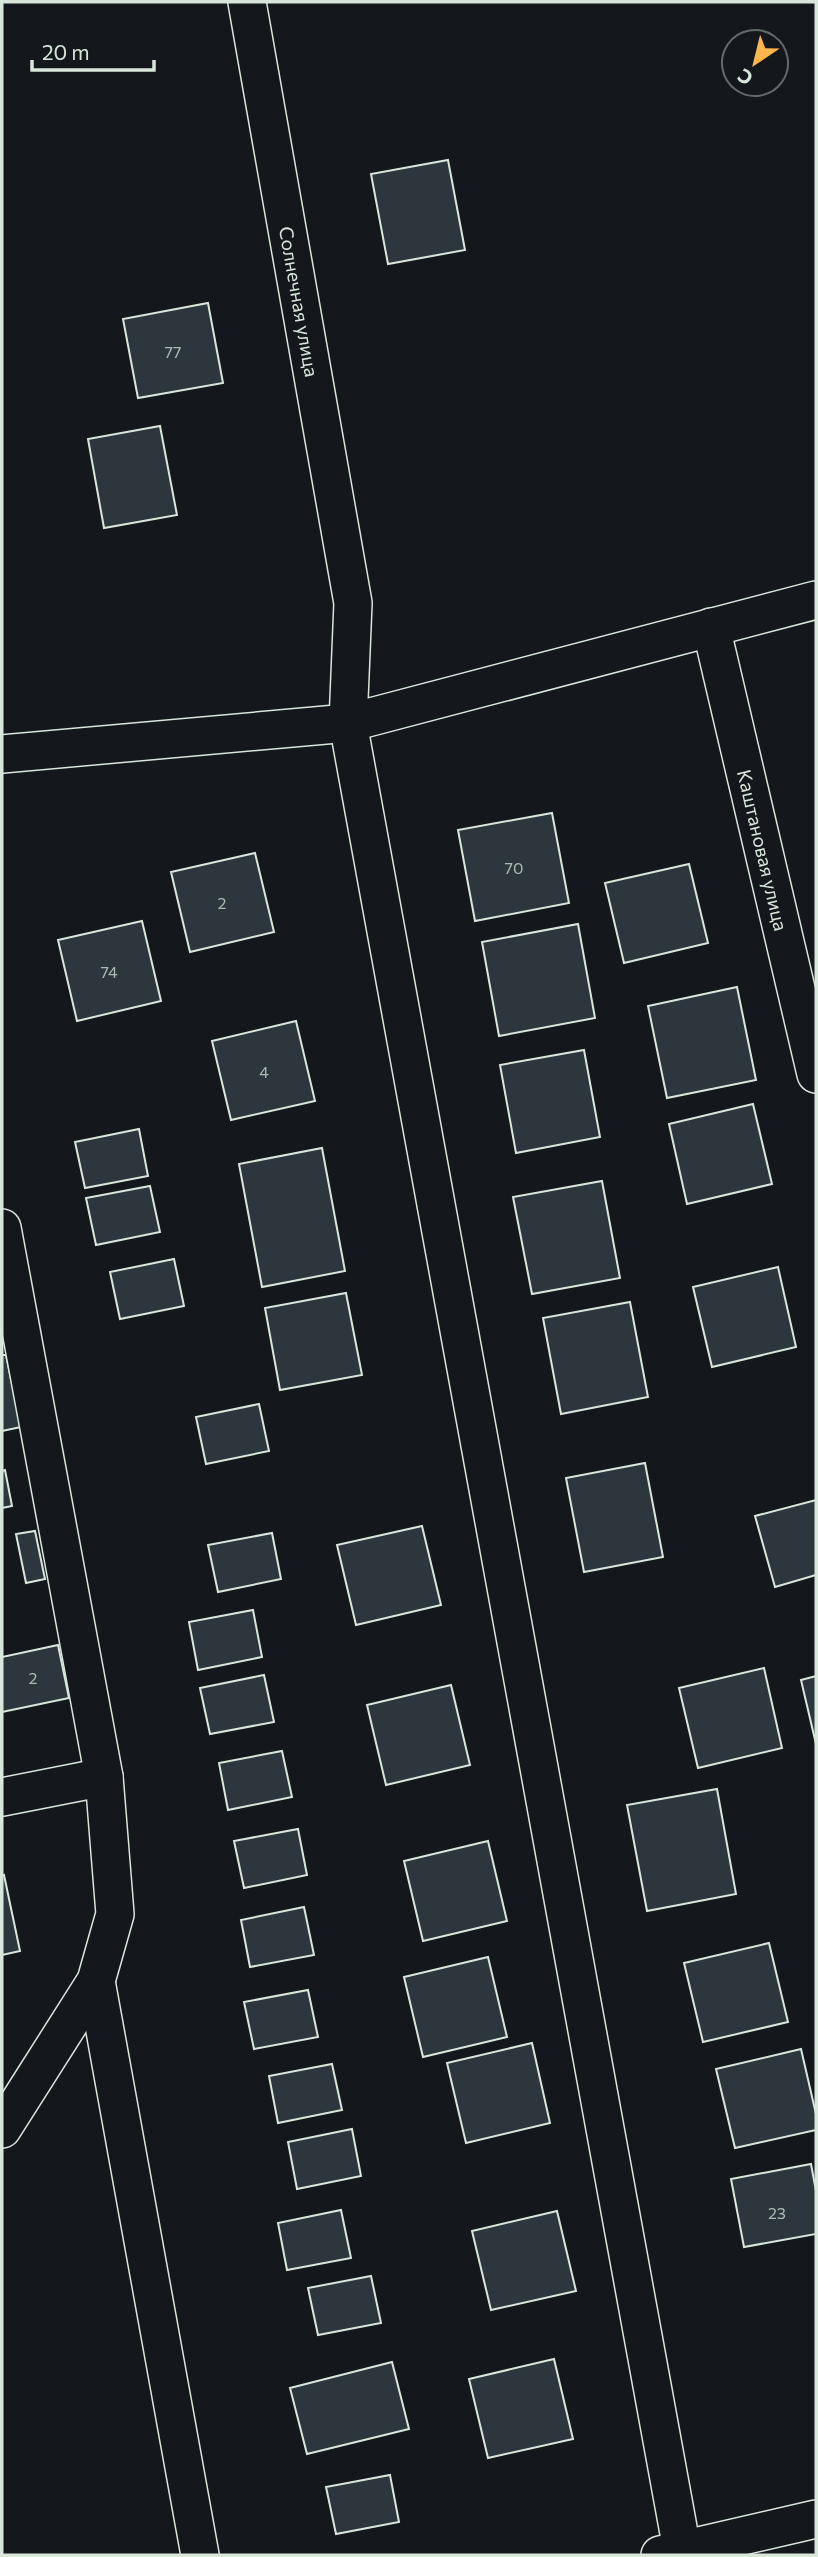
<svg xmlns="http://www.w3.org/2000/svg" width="818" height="2557" font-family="Commissioner,sans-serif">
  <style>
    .building { fill: #2c363c; stroke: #d8e6dc; stroke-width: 2 }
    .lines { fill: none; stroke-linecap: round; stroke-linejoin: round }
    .street-casing { stroke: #d8e6dc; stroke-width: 40 }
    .street { stroke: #14181c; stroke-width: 37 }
    .labels { text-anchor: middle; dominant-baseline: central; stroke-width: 5; stroke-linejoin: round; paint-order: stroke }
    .number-label { font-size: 16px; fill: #adbab4 }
    .street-label { font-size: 19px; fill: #d8e6dc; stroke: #14181c }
  </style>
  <rect width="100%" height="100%" fill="#14181c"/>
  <!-- building -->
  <g class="building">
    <path d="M448 160 465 250 388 264 371 174Z"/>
    <path d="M208 303 223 383 138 398 123 319Z"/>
    <path d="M160 426 177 515 104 528 88 439Z"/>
    <path d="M552 813 569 903 475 921 458 830Z"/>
    <path d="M255 853 274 932 190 952 171 872Z"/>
    <path d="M689 864 708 943 624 963 605 883Z"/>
    <path d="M142 921 161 1001 77 1021 58 940Z"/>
    <path d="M578 924 595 1018 499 1036 482 942Z"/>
    <path d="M737 987 756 1080 667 1098 648 1006Z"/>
    <path d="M296 1021 315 1101 231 1120 212 1041Z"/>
    <path d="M584 1050 600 1137 516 1153 500 1065Z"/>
    <path d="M753 1104 772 1184 687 1204 669 1124Z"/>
    <path d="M139 1129 148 1176 85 1188 75 1142Z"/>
    <path d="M322 1148 345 1271 262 1287 239 1164Z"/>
    <path d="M602 1181 620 1278 532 1294 513 1197Z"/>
    <path d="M150 1186 160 1232 96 1245 86 1198Z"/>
    <path d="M174 1259 184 1306 120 1319 110 1272Z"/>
    <path d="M778 1267 796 1347 712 1367 693 1287Z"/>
    <path d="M346 1293 362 1375 280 1390 265 1308Z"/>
    <path d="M630 1302 648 1397 561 1414 543 1318Z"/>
    <path d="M2 1355H6L21 1427 2 1431Z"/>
    <path d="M259 1404 269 1451 206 1464 196 1417Z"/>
    <path d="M645 1463 663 1557 584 1572 566 1478Z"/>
    <path d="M5 1470 12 1506 2 1508V1471Z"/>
    <path d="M816 1500V1575L775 1587 755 1516Z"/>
    <path d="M422 1526 441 1605 356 1625 337 1545Z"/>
    <path d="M35 1531 45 1579 26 1583 16 1534Z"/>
    <path d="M272 1533 281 1579 218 1592 208 1545Z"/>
    <path d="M253 1610 262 1657 198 1670 189 1622Z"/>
    <path d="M58 1645 69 1698 2 1712V1657Z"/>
    <path d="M764 1668 782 1748 698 1768 679 1688Z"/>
    <path d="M264 1675 274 1722 210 1734 200 1688Z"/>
    <path d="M816 1676V1744L801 1680Z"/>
    <path d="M451 1685 470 1765 386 1785 367 1705Z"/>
    <path d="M282 1751 292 1797 228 1810 219 1763Z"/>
    <path d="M717 1789 736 1894 647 1911 627 1805Z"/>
    <path d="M298 1829 307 1875 244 1888 234 1841Z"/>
    <path d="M488 1841 507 1921 423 1941 404 1861Z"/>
    <path d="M4 1875 20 1951 2 1955V1876Z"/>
    <path d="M304 1907 314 1955 250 1967 241 1920Z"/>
    <path d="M769 1943 788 2022 703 2042 684 1963Z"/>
    <path d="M488 1957 507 2037 423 2057 404 1977Z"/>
    <path d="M308 1990 318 2037 254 2049 244 2002Z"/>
    <path d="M532 2043 550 2123 466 2143 447 2063Z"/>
    <path d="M801 2049 816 2114V2130L735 2148 716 2069Z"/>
    <path d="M332 2064 342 2110 278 2123 269 2076Z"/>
    <path d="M352 2129 361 2176 297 2189 288 2142Z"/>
    <path d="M811 2164 816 2191V2234L744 2247 731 2179Z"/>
    <path d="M341 2210 351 2258 287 2270 278 2223Z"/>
    <path d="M557 2211 576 2291 491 2310 472 2231Z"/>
    <path d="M371 2276 381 2323 318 2335 308 2288Z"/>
    <path d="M554 2359 573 2439 488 2458 469 2379Z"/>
    <path d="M392 2362 409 2429 307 2454 290 2388Z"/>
    <path d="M390 2475 399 2522 336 2534 326 2487Z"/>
  </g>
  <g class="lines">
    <!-- street casing -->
    <g class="street-casing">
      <g id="street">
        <path id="s1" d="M247 2 353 603 348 723 683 2555"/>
        <path id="s2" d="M711 627 816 1074"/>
        <path d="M2 754 348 723 816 600"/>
        <path d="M2 1228 104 1777 115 1914 96 1981 2 2129"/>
        <path d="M2 1797 104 1777"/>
        <path d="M96 1981 200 2555"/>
        <path d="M660 2555 816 2519"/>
      </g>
    </g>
    <!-- street -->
    <use href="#street" class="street"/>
  </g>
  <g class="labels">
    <!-- number labels -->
    <g class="number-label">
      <text x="173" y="351">77</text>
      <text x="514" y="867">70</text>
      <text x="222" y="902">2</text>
      <text x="109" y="971">74</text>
      <text x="264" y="1071">4</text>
      <text x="33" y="1677">2</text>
      <text x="777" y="2212">23</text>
    </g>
    <!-- street labels -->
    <g class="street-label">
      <text stroke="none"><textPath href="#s1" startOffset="304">Солнечная улица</textPath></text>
      <text stroke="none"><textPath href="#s2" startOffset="229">Каштановая улица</textPath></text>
    </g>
  </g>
  <!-- border -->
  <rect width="818" height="2557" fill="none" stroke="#d8e6dc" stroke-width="7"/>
  <!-- north arrow -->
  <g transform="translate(755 63) rotate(215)"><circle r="33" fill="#14181c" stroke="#626a69" stroke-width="2"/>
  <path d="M0-5L12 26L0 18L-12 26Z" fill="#ffb74d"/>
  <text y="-10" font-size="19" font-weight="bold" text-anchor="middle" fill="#d8e6dc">С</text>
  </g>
  <!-- scale -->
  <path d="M32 60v10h122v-10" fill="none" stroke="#d8e6dc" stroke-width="3.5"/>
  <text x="42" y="60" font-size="21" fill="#d8e6dc" stroke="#14181c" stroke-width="5" paint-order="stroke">20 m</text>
</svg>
